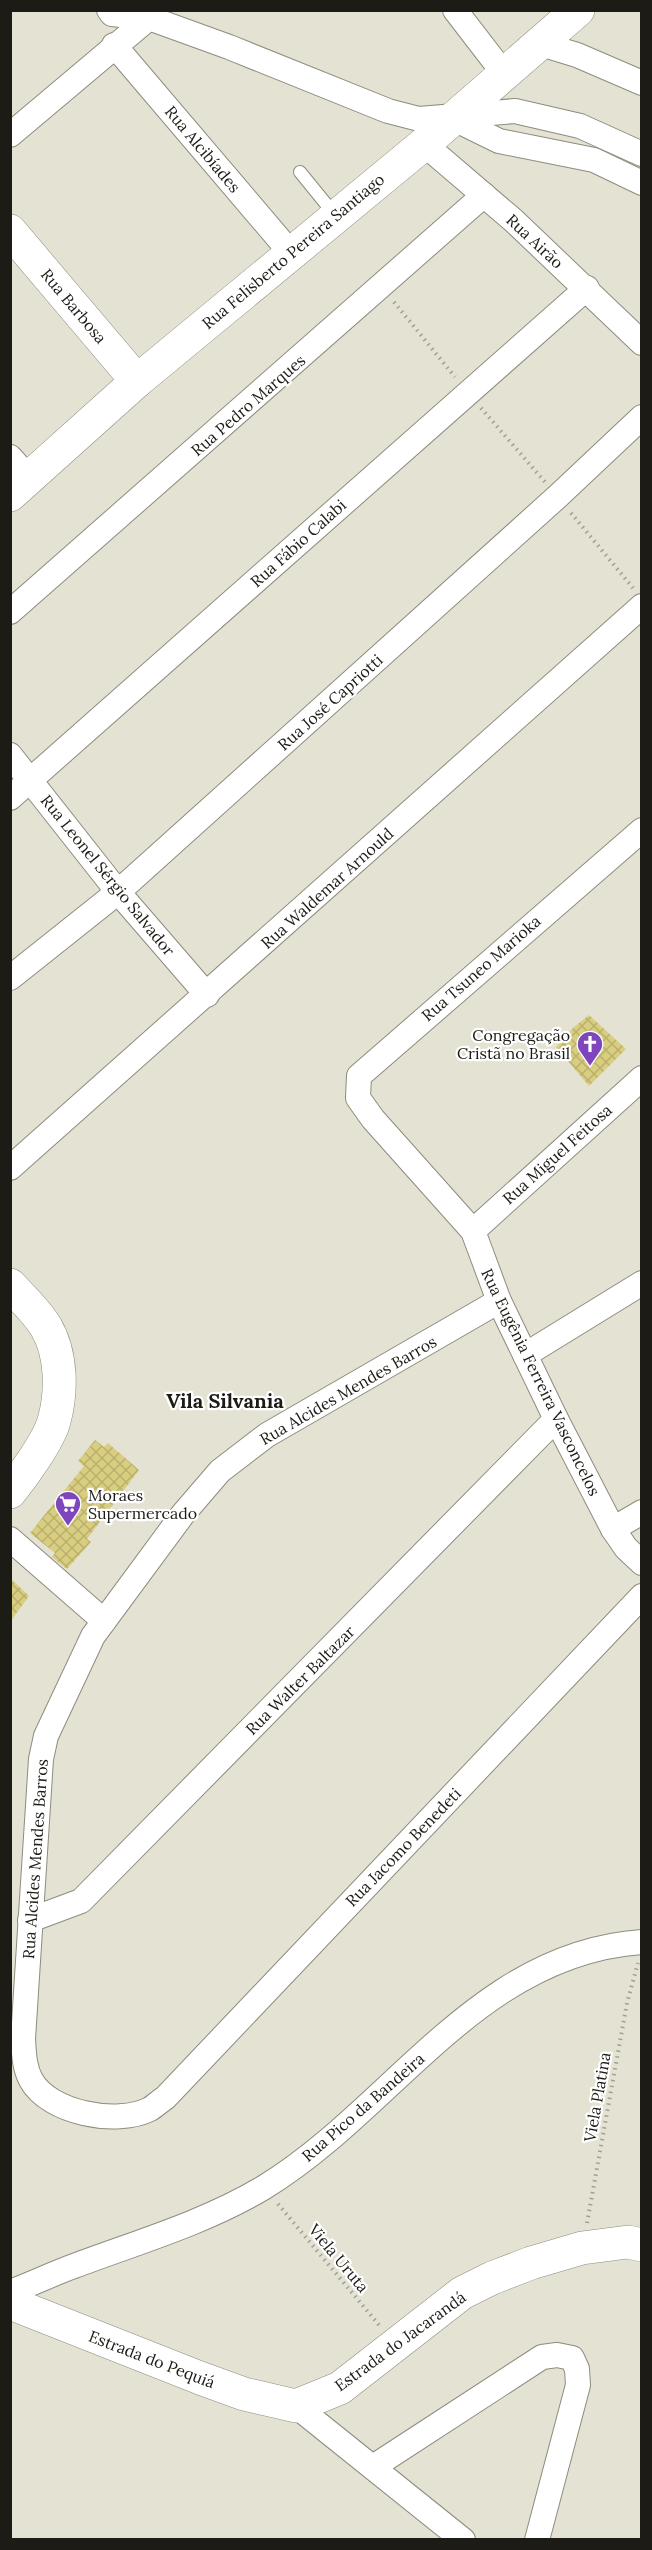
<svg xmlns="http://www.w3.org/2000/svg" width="652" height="2550" font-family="Lora,serif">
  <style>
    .building { fill: url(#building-cross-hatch) }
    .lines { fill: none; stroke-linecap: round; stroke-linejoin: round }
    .lane-casing { stroke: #8d8c7e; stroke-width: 14 }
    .street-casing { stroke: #8d8c7e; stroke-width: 26 }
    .secondary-casing { stroke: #8d8c7e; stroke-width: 34 }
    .path { stroke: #a2a094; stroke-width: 4; stroke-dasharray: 1.5 4.5; stroke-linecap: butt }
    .lane { stroke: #fff; stroke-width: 12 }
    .street { stroke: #fff; stroke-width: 24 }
    .secondary { stroke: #fff; stroke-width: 33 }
    .labels { text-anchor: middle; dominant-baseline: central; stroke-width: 4.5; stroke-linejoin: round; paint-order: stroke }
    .street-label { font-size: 16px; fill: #1c1b16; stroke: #fff }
    .poi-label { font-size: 16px; fill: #1c1b16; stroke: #fff; text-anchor: end }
    .quarter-label { font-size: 20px; font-weight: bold; fill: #1c1b16; stroke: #fff }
  </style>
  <defs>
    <pattern id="building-cross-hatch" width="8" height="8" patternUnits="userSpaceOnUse" patternTransform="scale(1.5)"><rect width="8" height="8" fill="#d9ce80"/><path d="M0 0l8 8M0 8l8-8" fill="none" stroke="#bab06e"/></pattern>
  </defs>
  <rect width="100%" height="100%" fill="#e4e2d3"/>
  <!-- building -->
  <g class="building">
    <path d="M589 1015 626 1049 589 1086 556 1047 573 1028Z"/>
    <path d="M95 1440 104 1447 108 1443 139 1470 87 1539 91 1542 67 1569 52 1557 55 1553 30 1533 84 1466 78 1461Z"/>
    <path d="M10 1578 29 1596 10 1622Z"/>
  </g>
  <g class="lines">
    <!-- lane casing -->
    <g class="lane-casing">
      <path id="lane" d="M300 172 335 215"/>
    </g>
    <!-- street casing -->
    <g class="street-casing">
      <g id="street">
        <path d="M109 10 112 14 149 18 229 47 388 111 419 119 515 111 580 126 642 154"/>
        <path d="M455 10 505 75"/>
        <path d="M541 44 577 55 642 83"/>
        <path d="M114 45 291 253"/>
        <path d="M452 118 499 141 594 160 642 183"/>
        <path d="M10 135 156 12"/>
        <path d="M424 144 513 220 642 343"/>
        <path d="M10 457 29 478"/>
        <path d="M10 612 484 195"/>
        <path d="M10 755 118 892 207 995"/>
        <path d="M10 798 587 288"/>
        <path d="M642 830 359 1076 358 1098 373 1119 473 1231 499 1301 556 1419 613 1529 626 1548 642 1563"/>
        <path d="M10 978 118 892 557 497 642 417"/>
        <path d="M10 1168 642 606"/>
        <path d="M473 1231 642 1078"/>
        <path d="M499 1301 267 1435 220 1471 183 1514 93 1636 46 1736 41 1759 23 2039C24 2053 24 2067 31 2080 49 2113 117 2126 150 2109 155 2106 160 2101 165 2098L642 1596"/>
        <path d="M525 1355 642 1283"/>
        <path d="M613 1529 642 1512"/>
        <path d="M10 1539 104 1621"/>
        <path d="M30 1920 81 1901 556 1419"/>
        <path d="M10 2292C32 2284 52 2274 74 2266 138 2242 204 2223 263 2188 392 2110 477 1953 642 1942"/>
        <path d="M296 2406 463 2540"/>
        <path d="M373 2467 542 2357 557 2355 572 2358 577 2369 578 2385 537 2540"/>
      </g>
    </g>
    <!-- secondary casing -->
    <g class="secondary-casing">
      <g id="secondary">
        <path d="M10 231 137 381"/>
        <path d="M10 495 137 381 424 144 578 10"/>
        <path d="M10 1285C22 1298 37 1312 46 1327 62 1354 62 1392 54 1421 49 1440 23 1476 10 1492"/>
        <path d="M10 2303 200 2378 244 2394 296 2406 340 2388 462 2293 492 2278 531 2263 582 2248 628 2242 642 2245"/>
      </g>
    </g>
    <!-- path -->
    <g class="path">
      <path d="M394 302 455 377"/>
      <path d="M481 408 545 482"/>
      <path d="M571 513 633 588"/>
      <path d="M278 2204 379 2325"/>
      <path d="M587 2223 627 2003 638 1963"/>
    </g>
    <!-- lane -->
    <use href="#lane" class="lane"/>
    <!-- street -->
    <use href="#street" class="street"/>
    <!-- secondary -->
    <use href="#secondary" class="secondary"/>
  </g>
  <!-- icons -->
  <defs>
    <g id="church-pin" transform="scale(1.35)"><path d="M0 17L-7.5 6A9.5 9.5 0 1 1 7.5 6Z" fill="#7e45bc" stroke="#fff"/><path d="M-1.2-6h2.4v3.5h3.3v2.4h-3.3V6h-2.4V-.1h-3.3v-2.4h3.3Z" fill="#fff"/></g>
    <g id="supermarket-pin" transform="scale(1.35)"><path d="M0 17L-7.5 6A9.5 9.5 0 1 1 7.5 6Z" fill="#7e45bc" stroke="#fff"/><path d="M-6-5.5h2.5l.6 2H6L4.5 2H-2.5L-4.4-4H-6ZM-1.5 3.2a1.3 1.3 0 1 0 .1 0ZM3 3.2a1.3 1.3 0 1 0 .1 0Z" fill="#fff"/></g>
  </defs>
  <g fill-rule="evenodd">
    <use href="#church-pin" x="590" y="1044"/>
    <use href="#supermarket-pin" x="68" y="1504"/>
  </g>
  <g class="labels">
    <!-- street labels -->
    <g class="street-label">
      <text transform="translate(203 149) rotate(50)">Rua Alcibíades</text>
      <text transform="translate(535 241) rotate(43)">Rua Airão</text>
      <text transform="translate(293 251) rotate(-40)">Rua Felisberto Pereira Santiago</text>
      <text transform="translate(74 306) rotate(50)">Rua Barbosa</text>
      <text transform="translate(248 405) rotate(-41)">Rua Pedro Marques</text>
      <text transform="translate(298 543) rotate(-42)">Rua Fábio Calabi</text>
      <text transform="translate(330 702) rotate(-42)">Rua José Capriotti</text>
      <text transform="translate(108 875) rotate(51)">Rua Leonel Sérgio Salvador</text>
      <text transform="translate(327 888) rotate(-42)">Rua Waldemar Arnould</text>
      <text transform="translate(481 968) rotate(-41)">Rua Tsuneo Marioka</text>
      <text transform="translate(557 1154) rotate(-42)">Rua Miguel Feitosa</text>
      <text transform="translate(541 1382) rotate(64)">Rua Eugênia Ferreira Vasconcelos</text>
      <text transform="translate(348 1390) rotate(-30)">Rua Alcides Mendes Barros</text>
      <text transform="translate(300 1680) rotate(-45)">Rua Walter Baltazar</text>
      <text transform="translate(403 1847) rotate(-46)">Rua Jacomo Benedeti</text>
      <text transform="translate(35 1859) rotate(-86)">Rua Alcides Mendes Barros</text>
      <text transform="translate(597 2097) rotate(-80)">Viela Platina</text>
      <text transform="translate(363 2107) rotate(-41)">Rua Pico da Bandeira</text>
      <text transform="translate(339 2258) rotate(50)">Viela Uruta</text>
      <text transform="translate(400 2341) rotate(-36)">Estrada do Jacarandá</text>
      <text transform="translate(152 2359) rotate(21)">Estrada do Pequiá</text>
    </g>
    <!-- poi labels -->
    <g class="poi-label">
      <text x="570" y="1035">Congregação<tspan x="570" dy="18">Cristã no Brasil</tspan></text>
      <text x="88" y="1495" text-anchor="start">Moraes<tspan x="88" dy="18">Supermercado</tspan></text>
    </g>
    <!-- quarter labels -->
    <g class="quarter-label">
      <text x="225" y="1400">Vila Silvania</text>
    </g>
  </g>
  <!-- border -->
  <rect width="652" height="2550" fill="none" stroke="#1c1b16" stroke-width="24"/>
</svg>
